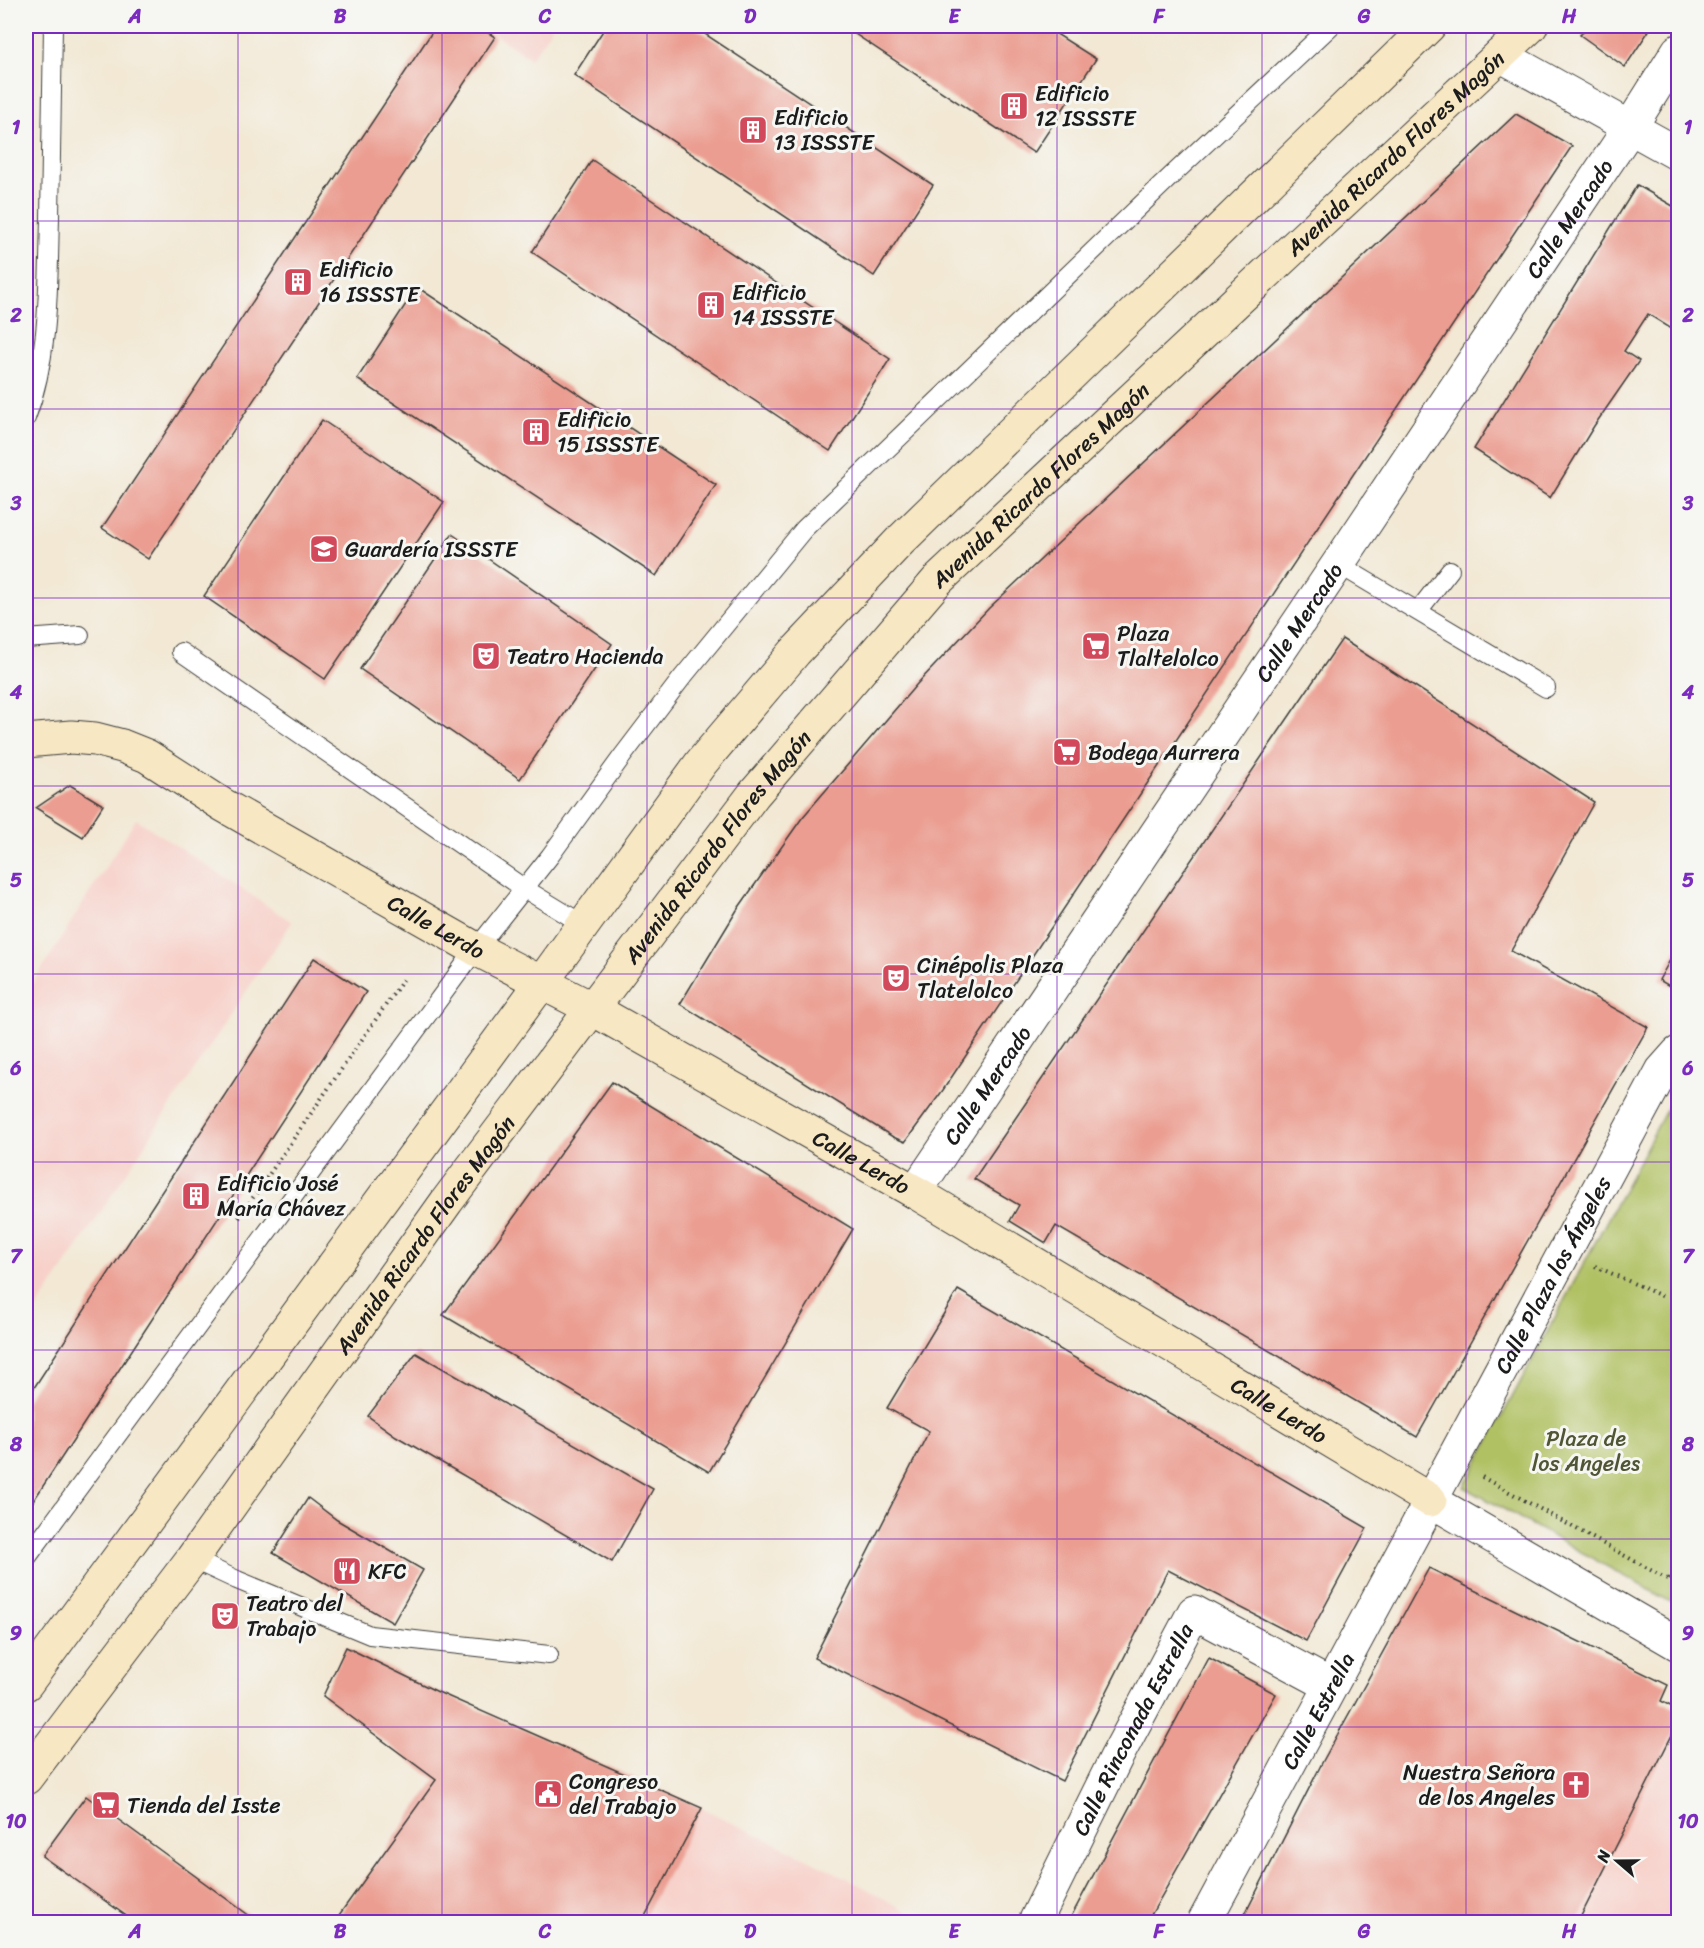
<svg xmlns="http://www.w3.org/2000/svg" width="1704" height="1948" font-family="Sriracha,sans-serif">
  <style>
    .built { fill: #f7d0c9 }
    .green { fill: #b0c164; stroke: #666e40; stroke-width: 1.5 }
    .building { fill: #eb9d91 }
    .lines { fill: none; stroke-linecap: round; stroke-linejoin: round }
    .lane-casing { stroke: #3c3b38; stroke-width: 20 }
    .street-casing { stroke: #3c3b38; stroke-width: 35 }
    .secondary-casing { stroke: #3c3b38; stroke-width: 35 }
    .path { stroke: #3c3b38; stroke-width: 4; stroke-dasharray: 1.5 4.5; stroke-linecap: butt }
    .lane { stroke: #fff; stroke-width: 18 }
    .street { stroke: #fff; stroke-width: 33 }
    .secondary { stroke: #f8e7c3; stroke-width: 33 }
    .grid { fill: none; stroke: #7b2cbf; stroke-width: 1.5; stroke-opacity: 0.55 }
    .labels { text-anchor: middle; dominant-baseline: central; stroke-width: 6; stroke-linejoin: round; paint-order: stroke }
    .poi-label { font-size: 22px; fill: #1c1c1c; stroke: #f6f6f2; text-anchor: start }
    .street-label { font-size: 22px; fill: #1c1c1c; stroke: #f6f6f2 }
    .park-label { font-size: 22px; fill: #505635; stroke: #f6f6f2 }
    .neatline { fill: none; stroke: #7b2cbf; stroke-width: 2 }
    .grid-label { font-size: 20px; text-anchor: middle; font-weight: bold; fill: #7b2cbf }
  </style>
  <rect width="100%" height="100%" fill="#f6f6f2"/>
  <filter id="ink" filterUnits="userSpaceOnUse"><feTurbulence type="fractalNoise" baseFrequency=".0167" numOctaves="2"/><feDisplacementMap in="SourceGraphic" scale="12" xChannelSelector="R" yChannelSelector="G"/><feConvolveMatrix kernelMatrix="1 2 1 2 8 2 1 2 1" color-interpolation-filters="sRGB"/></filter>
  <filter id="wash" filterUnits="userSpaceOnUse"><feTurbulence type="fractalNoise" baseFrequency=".008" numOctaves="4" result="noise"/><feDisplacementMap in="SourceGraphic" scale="24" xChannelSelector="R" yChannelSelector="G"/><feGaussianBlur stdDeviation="1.35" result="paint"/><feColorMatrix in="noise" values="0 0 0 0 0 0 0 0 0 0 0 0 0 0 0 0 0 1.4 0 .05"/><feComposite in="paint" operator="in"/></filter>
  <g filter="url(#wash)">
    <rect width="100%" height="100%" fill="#f2e8d4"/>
    <!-- built -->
    <g class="built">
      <path d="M481 26H553L531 59Z"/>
      <path d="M136 819 292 922 26 1325V994Z"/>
      <path d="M1678 1723V1922H1578Z"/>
      <path d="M702 1808 849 1879 926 1922H642Z"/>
    </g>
    <!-- green -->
    <path class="green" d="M1678 1088V1606L1464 1487Z"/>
    <g id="blocks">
      <!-- building -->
      <g class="building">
        <path d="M436 26H478L495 37 148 559 102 528Z"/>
        <path d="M606 26H693L933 185 874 276 574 75Z"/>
        <path d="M843 26H1044L1096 59 1034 153Z"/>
        <path d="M1589 26H1652L1625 67 1580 35Z"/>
        <path d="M1516 114 1572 146 943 1090 905 1142 893 1137 680 1004 737 910 802 818 917 684 989 608Z"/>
        <path d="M592 160 890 359 830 451 532 252Z"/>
        <path d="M1637 185 1678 209V333L1648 314 1624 351 1639 361 1594 426 1550 498 1474 449Z"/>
        <path d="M417 287 716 485 656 576 357 379Z"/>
        <path d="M322 420 444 502 325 679 204 596Z"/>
        <path d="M452 534 612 644 520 779 360 669Z"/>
        <path d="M1342 639 1594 802 1511 951 1648 1027 1417 1437 1056 1226 1046 1243 1010 1221 1019 1205 974 1179Z"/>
        <path d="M70 785 103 805 83 837 36 808Z"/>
        <path d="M1678 946V991L1659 980Z"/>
        <path d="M314 958 366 992 28 1509 26 1507V1400Z"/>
        <path d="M612 1082 853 1229 709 1472 443 1315Z"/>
        <path d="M958 1290 1367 1528 1306 1641 1168 1570 1062 1781 814 1658 929 1431 887 1408Z"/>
        <path d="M416 1353 653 1489 612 1562 396 1436 368 1416Z"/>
        <path d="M308 1498 337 1520 423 1570 393 1623 273 1553Z"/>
        <path d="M1429 1568 1668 1685 1661 1701 1678 1710V1723L1578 1922H1241L1323 1761Z"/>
        <path d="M346 1647 438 1692 702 1808 642 1922H334L436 1780 323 1696Z"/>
        <path d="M1209 1658 1276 1694 1147 1922H1081L1071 1917Z"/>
        <path d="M86 1796 258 1922H135L42 1856Z"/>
      </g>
    </g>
  </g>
  <g filter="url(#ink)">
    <use href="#blocks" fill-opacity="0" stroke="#3c3b38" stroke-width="1.5"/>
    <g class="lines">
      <!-- lane casing -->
      <g class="lane-casing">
        <g id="lane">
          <path d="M26 418C50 354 48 286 50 218 51 154 52 90 53 26"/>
          <path d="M1338 564 1546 688"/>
          <path d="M1418 611 1450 570"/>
          <path d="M26 639 80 635"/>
          <path d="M181 652 525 889 584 925"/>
          <path d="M26 1559 476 949 550 856 621 758 681 679 804 529 1169 178 1331 26"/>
          <path d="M192 1559 237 1580 370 1635 549 1655"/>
        </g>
      </g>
      <!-- street casing -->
      <g class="street-casing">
        <g id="street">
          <path d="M1500 55 1678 154"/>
          <path id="s1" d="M915 1192 1338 564 1631 126 1678 51"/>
          <path d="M1430 1500 1678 1644"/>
          <path id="s2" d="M1035 1922 1116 1758 1194 1612 1330 1685"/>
          <path id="s3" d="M1204 1922 1662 1071 1678 1053"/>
        </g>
      </g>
      <!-- secondary casing -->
      <g class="secondary-casing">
        <g id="secondary">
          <path id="s4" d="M26 741 71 737 95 739 122 746 147 756 223 805 476 949 591 1008 915 1192 1430 1500"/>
          <path d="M26 1684 542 982 701 763 795 652 900 541 1429 26"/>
          <path id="s5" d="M26 1778 192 1559 447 1201 754 794 937 581 1531 26"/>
        </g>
      </g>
      <!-- path -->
      <g class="path">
        <path d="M239 1218 405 977"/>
        <path d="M1595 1266 1664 1297"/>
        <path d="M1482 1477 1678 1585"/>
        <path d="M1668 1579 1678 1574"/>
      </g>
      <!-- lane -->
      <use href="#lane" class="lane"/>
      <!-- street -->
      <use href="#street" class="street"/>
      <!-- secondary -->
      <use href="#secondary" class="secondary"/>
    </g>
  </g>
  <!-- grid -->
  <path class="grid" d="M238 26V1922M442 26V1922M647 26V1922M852 26V1922M1057 26V1922M1262 26V1922M1466 26V1922M26 221H1678M26 409H1678M26 598H1678M26 786H1678M26 974H1678M26 1162H1678M26 1350H1678M26 1539H1678M26 1727H1678"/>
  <!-- icons -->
  <defs>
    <g id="building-square" transform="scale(1.5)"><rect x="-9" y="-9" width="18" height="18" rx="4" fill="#d1495b" stroke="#f6f6f2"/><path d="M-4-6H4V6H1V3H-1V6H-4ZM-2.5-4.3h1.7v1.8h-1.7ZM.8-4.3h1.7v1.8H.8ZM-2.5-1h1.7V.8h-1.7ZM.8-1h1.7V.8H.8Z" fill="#fff"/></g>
    <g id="school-square" transform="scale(1.5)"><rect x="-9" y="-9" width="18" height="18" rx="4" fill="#d1495b" stroke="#f6f6f2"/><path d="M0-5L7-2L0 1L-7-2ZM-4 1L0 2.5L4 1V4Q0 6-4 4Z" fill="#fff"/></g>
    <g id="supermarket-square" transform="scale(1.5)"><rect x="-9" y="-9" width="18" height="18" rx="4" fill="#d1495b" stroke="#f6f6f2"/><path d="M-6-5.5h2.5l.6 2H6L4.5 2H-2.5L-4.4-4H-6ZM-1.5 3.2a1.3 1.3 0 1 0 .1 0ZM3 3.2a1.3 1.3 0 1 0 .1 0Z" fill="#fff"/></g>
    <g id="theatre-square" transform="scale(1.5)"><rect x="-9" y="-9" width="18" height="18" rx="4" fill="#d1495b" stroke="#f6f6f2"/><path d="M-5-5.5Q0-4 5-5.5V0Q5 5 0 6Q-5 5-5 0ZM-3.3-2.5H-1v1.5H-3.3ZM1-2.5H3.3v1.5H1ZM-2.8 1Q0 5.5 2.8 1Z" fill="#fff"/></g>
    <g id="restaurant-square" transform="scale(1.5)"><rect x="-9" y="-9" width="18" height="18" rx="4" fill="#d1495b" stroke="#f6f6f2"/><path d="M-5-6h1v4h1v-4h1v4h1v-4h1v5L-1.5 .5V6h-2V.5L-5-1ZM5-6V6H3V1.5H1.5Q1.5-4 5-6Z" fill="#fff"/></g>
    <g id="church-square" transform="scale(1.5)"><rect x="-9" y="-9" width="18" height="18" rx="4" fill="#d1495b" stroke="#f6f6f2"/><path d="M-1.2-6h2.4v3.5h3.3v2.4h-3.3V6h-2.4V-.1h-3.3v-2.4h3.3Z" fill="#fff"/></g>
    <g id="civic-square" transform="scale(1.5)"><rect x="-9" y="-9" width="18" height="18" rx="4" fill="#d1495b" stroke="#f6f6f2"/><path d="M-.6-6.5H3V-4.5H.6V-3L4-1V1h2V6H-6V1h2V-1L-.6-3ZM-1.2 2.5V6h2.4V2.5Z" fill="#fff"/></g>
  </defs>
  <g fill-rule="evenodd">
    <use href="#building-square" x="1014" y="106"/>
    <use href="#building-square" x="753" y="130"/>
    <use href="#building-square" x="298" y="282"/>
    <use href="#building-square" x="711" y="305"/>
    <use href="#building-square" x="536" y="432"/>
    <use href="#school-square" x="324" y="549"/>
    <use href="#supermarket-square" x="1096" y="646"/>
    <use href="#theatre-square" x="486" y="656"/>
    <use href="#supermarket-square" x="1067" y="752"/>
    <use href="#theatre-square" x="896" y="978"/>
    <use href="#building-square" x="196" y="1196"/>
    <use href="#restaurant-square" x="347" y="1571"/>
    <use href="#theatre-square" x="225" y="1616"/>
    <use href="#church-square" x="1576" y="1785"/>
    <use href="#civic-square" x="548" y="1794"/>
    <use href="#supermarket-square" x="106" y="1805"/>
  </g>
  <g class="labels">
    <!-- poi labels -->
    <g class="poi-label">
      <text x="1035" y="93">Edificio<tspan x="1035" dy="25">12 ISSSTE</tspan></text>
      <text x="774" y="117">Edificio<tspan x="774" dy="25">13 ISSSTE</tspan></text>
      <text x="319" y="269">Edificio<tspan x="319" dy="25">16 ISSSTE</tspan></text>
      <text x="732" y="292">Edificio<tspan x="732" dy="25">14 ISSSTE</tspan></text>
      <text x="557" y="419">Edificio<tspan x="557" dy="25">15 ISSSTE</tspan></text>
      <text x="345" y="549">Guardería ISSSTE</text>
      <text x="1117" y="633">Plaza<tspan x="1117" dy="25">Tlaltelolco</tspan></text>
      <text x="507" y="656">Teatro Hacienda</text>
      <text x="1088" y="752">Bodega Aurrera</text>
      <text x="917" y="965">Cinépolis Plaza<tspan x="917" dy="25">Tlatelolco</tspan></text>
      <text x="217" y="1183">Edificio José<tspan x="217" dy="25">María Chávez</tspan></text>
      <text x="368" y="1571">KFC</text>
      <text x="246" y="1603">Teatro del<tspan x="246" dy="25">Trabajo</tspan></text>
      <text x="1555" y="1772" text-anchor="end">Nuestra Señora<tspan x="1555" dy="25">de los Angeles</tspan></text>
      <text x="569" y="1781">Congreso<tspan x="569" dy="25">del Trabajo</tspan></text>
      <text x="127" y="1805">Tienda del Isste</text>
    </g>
    <!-- street labels -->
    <g class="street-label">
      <text stroke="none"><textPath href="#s5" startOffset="2132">Avenida Ricardo Flores Magón</textPath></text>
      <text stroke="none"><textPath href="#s1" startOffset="1173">Calle Mercado</textPath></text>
      <text stroke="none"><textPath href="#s5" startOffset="1646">Avenida Ricardo Flores Magón</textPath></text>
      <text stroke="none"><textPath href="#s1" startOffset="687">Calle Mercado</textPath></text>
      <text stroke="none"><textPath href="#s5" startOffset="1160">Avenida Ricardo Flores Magón</textPath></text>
      <text stroke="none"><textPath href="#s4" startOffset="460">Calle Lerdo</textPath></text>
      <text stroke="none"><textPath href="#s1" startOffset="129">Calle Mercado</textPath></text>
      <text stroke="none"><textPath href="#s4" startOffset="946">Calle Lerdo</textPath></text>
      <text stroke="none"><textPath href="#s5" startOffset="674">Avenida Ricardo Flores Magón</textPath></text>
      <text stroke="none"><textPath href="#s3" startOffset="735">Calle Plaza los Ángeles</textPath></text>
      <text stroke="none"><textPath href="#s4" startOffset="1432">Calle Lerdo</textPath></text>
      <text stroke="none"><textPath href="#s3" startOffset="240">Calle Estrella</textPath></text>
      <text stroke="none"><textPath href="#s2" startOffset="216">Calle Rinconada Estrella</textPath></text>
    </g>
    <!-- park labels -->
    <g class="park-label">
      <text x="1586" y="1438">Plaza de<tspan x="1586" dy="25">los Angeles</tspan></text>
    </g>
  </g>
  <!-- margin -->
  <rect width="1704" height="1948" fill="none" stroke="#f6f6f2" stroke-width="66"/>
  <!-- north arrow -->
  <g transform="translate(1617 1861) rotate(290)" stroke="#f6f6f2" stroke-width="4.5" paint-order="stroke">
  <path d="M0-4.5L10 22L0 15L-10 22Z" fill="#1c1c1c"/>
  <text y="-9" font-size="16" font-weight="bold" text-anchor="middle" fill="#1c1c1c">N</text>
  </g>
  <rect x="33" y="33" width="1638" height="1882" class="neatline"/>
  <g class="grid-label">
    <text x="135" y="23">A</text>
    <text x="340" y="23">B</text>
    <text x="545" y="23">C</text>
    <text x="750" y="23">D</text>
    <text x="954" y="23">E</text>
    <text x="1159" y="23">F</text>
    <text x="1364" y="23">G</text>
    <text x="1569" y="23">H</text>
    <text x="16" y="134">1</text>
    <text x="1688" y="134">1</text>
    <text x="16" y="322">2</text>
    <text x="1688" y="322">2</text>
    <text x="16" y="510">3</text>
    <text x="1688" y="510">3</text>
    <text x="16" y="699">4</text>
    <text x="1688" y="699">4</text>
    <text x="16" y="887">5</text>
    <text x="1688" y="887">5</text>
    <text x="16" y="1075">6</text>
    <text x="1688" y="1075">6</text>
    <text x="16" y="1263">7</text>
    <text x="1688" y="1263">7</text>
    <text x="16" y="1451">8</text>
    <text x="1688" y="1451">8</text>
    <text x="16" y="1640">9</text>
    <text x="1688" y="1640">9</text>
    <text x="16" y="1828">10</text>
    <text x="1688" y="1828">10</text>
    <text x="135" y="1938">A</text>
    <text x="340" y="1938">B</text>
    <text x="545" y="1938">C</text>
    <text x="750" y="1938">D</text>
    <text x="954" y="1938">E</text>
    <text x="1159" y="1938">F</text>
    <text x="1364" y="1938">G</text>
    <text x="1569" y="1938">H</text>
  </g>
</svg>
